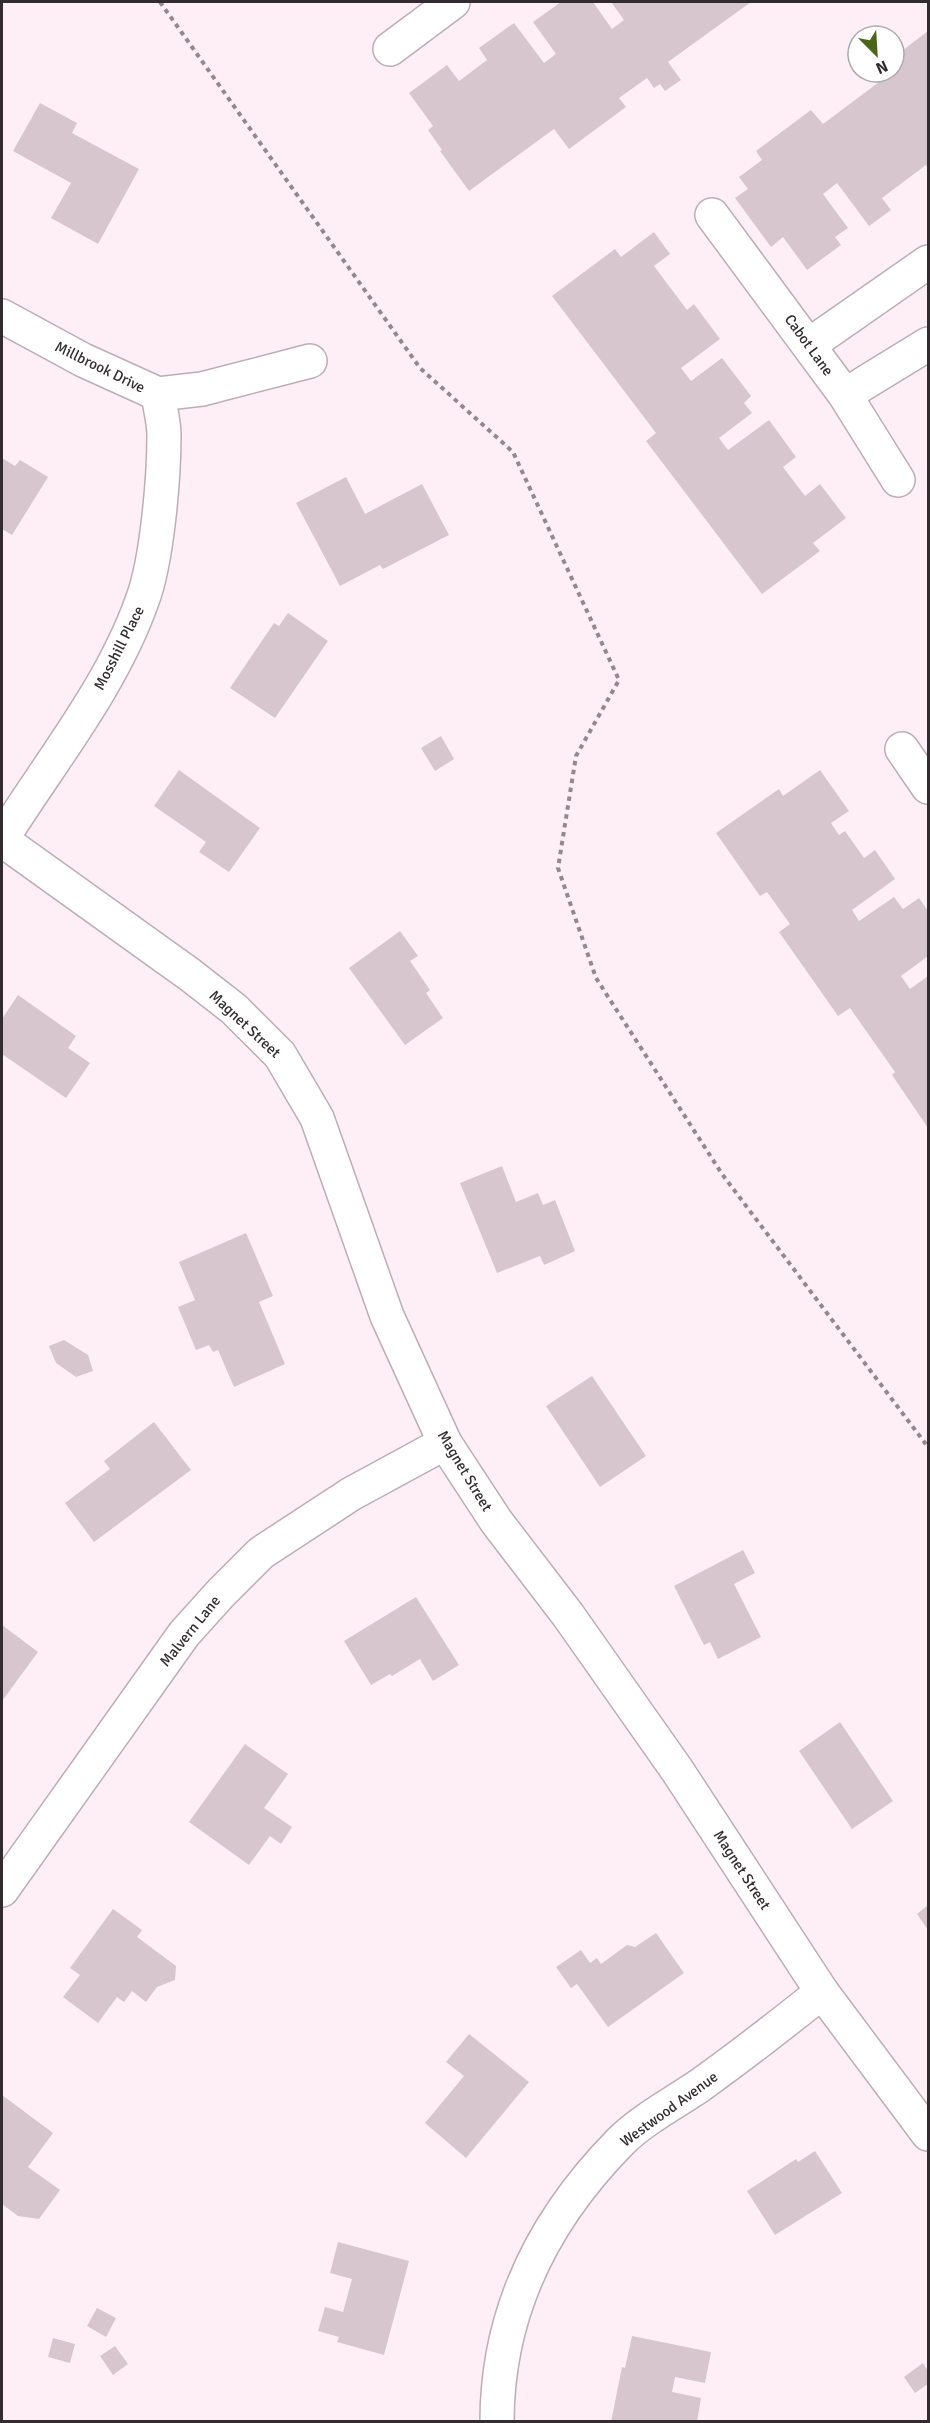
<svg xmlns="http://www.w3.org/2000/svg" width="930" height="2423" font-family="Signika,sans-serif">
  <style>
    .building { fill: #d8c6ce }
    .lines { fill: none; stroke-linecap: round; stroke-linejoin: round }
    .minor-casing { stroke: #beadb5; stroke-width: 36 }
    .path { stroke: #93888d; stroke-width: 4; stroke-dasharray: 4.5 4.5; stroke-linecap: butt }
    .minor { stroke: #fff; stroke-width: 33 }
    .labels { text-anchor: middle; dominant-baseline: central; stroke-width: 6; stroke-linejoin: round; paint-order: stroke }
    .street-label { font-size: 15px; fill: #322b2f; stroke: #fff }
  </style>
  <rect width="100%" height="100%" fill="#feeff6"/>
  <!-- building -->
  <g class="building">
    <path d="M561 2H593L612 29 624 20 611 2H751L668 62 681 80 665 91 660 84 654 88 647 78 619 98 626 107 569 149 554 129 469 191 440 151 442 150 428 130 433 126 409 93 447 65 459 81 487 60 479 48 514 23 544 63 556 54 533 22Z"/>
    <path d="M928 31V169L926 165 882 198 891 210 869 226 837 183 823 194 848 228 835 237 841 245 807 270 783 237 771 247 735 198 748 189 739 177 762 160 756 151 811 110 823 124 887 76 884 72H894V57Z"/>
    <path d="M40 103 77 123 72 133 139 169 98 244 51 218 71 183 13 151Z"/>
    <path d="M654 232 670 254 654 266 687 310 694 304 720 339 681 368 691 381 722 358 751 396 744 403 752 413 719 438 728 450 769 420 796 457 783 467 805 496 820 484 846 518 813 543 820 551 762 594 646 441 656 433 552 296 615 249 621 257Z"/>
    <path d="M2 458 15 466 20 460 48 477 12 535 2 529Z"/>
    <path d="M346 477 365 514 422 484 449 535 383 569 380 565 340 586 296 503Z"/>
    <path d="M288 613 328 641 275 718 230 688 274 623 279 626Z"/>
    <path d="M441 736 454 759 435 771 421 748Z"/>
    <path d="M179 770 260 828 229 872 199 852 206 842 154 806Z"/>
    <path d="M820 770 849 811 831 823 839 835 845 831 864 858 875 850 895 879 852 910 859 921 894 897 903 909 919 898 928 911V956L901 976 910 989 928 976V1128L892 1075 895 1072 850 1008 838 1016 779 932 790 924 767 892 760 896 716 833 779 789 783 796Z"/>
    <path d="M400 931 418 956 410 961 430 990 426 993 443 1018 405 1045 349 968Z"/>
    <path d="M18 995 76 1036 68 1048 90 1063 66 1098 2 1054V1019Z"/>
    <path d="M502 1166 516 1202 538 1193 543 1205 555 1200 575 1251 544 1265 540 1256 497 1273 460 1183Z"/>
    <path d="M246 1233 273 1296 259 1302 285 1364 234 1387 218 1350 213 1352 209 1345 196 1350 178 1307 195 1300 179 1262Z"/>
    <path d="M64 1340 88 1355 93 1371 76 1377 56 1363 49 1346Z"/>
    <path d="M592 1376 646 1456 600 1487 546 1406Z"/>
    <path d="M154 1422 191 1470 94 1542 65 1503 110 1469 104 1461Z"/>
    <path d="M743 1550 755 1573 734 1584 761 1637 718 1659 710 1642 704 1645 674 1586Z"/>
    <path d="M416 1597 459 1665 433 1681 420 1659 392 1676 390 1674 371 1685 344 1641Z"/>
    <path d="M2 1625 38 1652 2 1701Z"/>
    <path d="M840 1722 893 1801 852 1829 799 1751Z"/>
    <path d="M245 1744 288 1774 264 1808 292 1827 281 1844 270 1836 249 1865 189 1822Z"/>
    <path d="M928 1905V1930L917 1914Z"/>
    <path d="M113 1909 142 1930 137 1937 176 1966 175 1980 157 1987 146 2002 132 1991 124 2002 117 1997 98 2023 63 1997 80 1975 70 1968Z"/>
    <path d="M656 1933 684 1973 608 2027 577 1984 571 1988 556 1967 581 1950 590 1963 597 1958 601 1964 627 1945 635 1947Z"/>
    <path d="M469 2034 529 2082 466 2158 425 2123 464 2076 446 2062Z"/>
    <path d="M2 2095 53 2133 28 2167 60 2190 39 2219 18 2216 2 2204Z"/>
    <path d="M815 2151 842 2193 775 2235 747 2191 796 2159 798 2162Z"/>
    <path d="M338 2242 409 2261 384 2355 337 2342 339 2337 318 2331 325 2307 343 2312 352 2279 330 2273Z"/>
    <path d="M97 2308 116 2318 106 2337 87 2326Z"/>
    <path d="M632 2336 711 2352 705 2383 675 2377 672 2392 701 2398 697 2422H611L622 2367 625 2368Z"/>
    <path d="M53 2338 75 2344 70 2363 48 2357Z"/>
    <path d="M115 2346 128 2364 113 2375 100 2356Z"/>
    <path d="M923 2363 928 2371V2384L915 2393 904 2377Z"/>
  </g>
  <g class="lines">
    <!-- minor casing -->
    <g class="minor-casing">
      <g id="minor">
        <path d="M390 49 453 2"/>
        <path d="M712 215 845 395 898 480"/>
        <path d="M2 316 83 360 158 394 202 389 310 361"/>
        <path d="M809 345 928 262"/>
        <path d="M845 395 928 344"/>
        <path d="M902 749 928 787"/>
        <path d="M2 839C50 762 111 688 142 601 157 562 164 478 164 435 164 422 160 408 158 394"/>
        <path d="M2 840 189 974 234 1009 280 1055 317 1118 387 1316 445 1443 496 1521 568 1615 677 1770 822 1992 928 2134"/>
        <path d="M2 1890 184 1634 220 1594 261 1553 351 1494 445 1443"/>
        <path d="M497 2422C497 2311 544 2219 621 2141 642 2120 674 2103 699 2086 741 2056 782 2024 822 1992"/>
      </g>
    </g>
    <!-- path -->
    <path class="path" d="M160 2 420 368 513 452 619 680 576 756 558 868 596 978 722 1174 928 1447"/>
    <!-- minor -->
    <use href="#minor" class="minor"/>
  </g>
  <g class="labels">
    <!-- street labels -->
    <g class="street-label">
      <text transform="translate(809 345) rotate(54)">Cabot Lane</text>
      <text transform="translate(100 367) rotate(26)">Millbrook Drive</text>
      <text transform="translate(119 648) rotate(-63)">Mosshill Place</text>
      <text transform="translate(245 1024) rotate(43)">Magnet Street</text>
      <text transform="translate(465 1471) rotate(59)">Magnet Street</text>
      <text transform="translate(190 1631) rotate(-51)">Malvern Lane</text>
      <text transform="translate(742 1870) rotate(57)">Magnet Street</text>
      <text transform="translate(669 2109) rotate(-36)">Westwood Avenue</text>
    </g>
  </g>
  <!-- border -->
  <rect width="930" height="2423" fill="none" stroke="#322b2f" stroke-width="6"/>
  <!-- north arrow -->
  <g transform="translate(876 54) rotate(156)"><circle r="28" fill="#ffffff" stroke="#adaaac" stroke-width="1.5"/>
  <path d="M0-4.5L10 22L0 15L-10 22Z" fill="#4b6618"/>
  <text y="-9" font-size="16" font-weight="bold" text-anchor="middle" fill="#322b2f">N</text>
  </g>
</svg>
